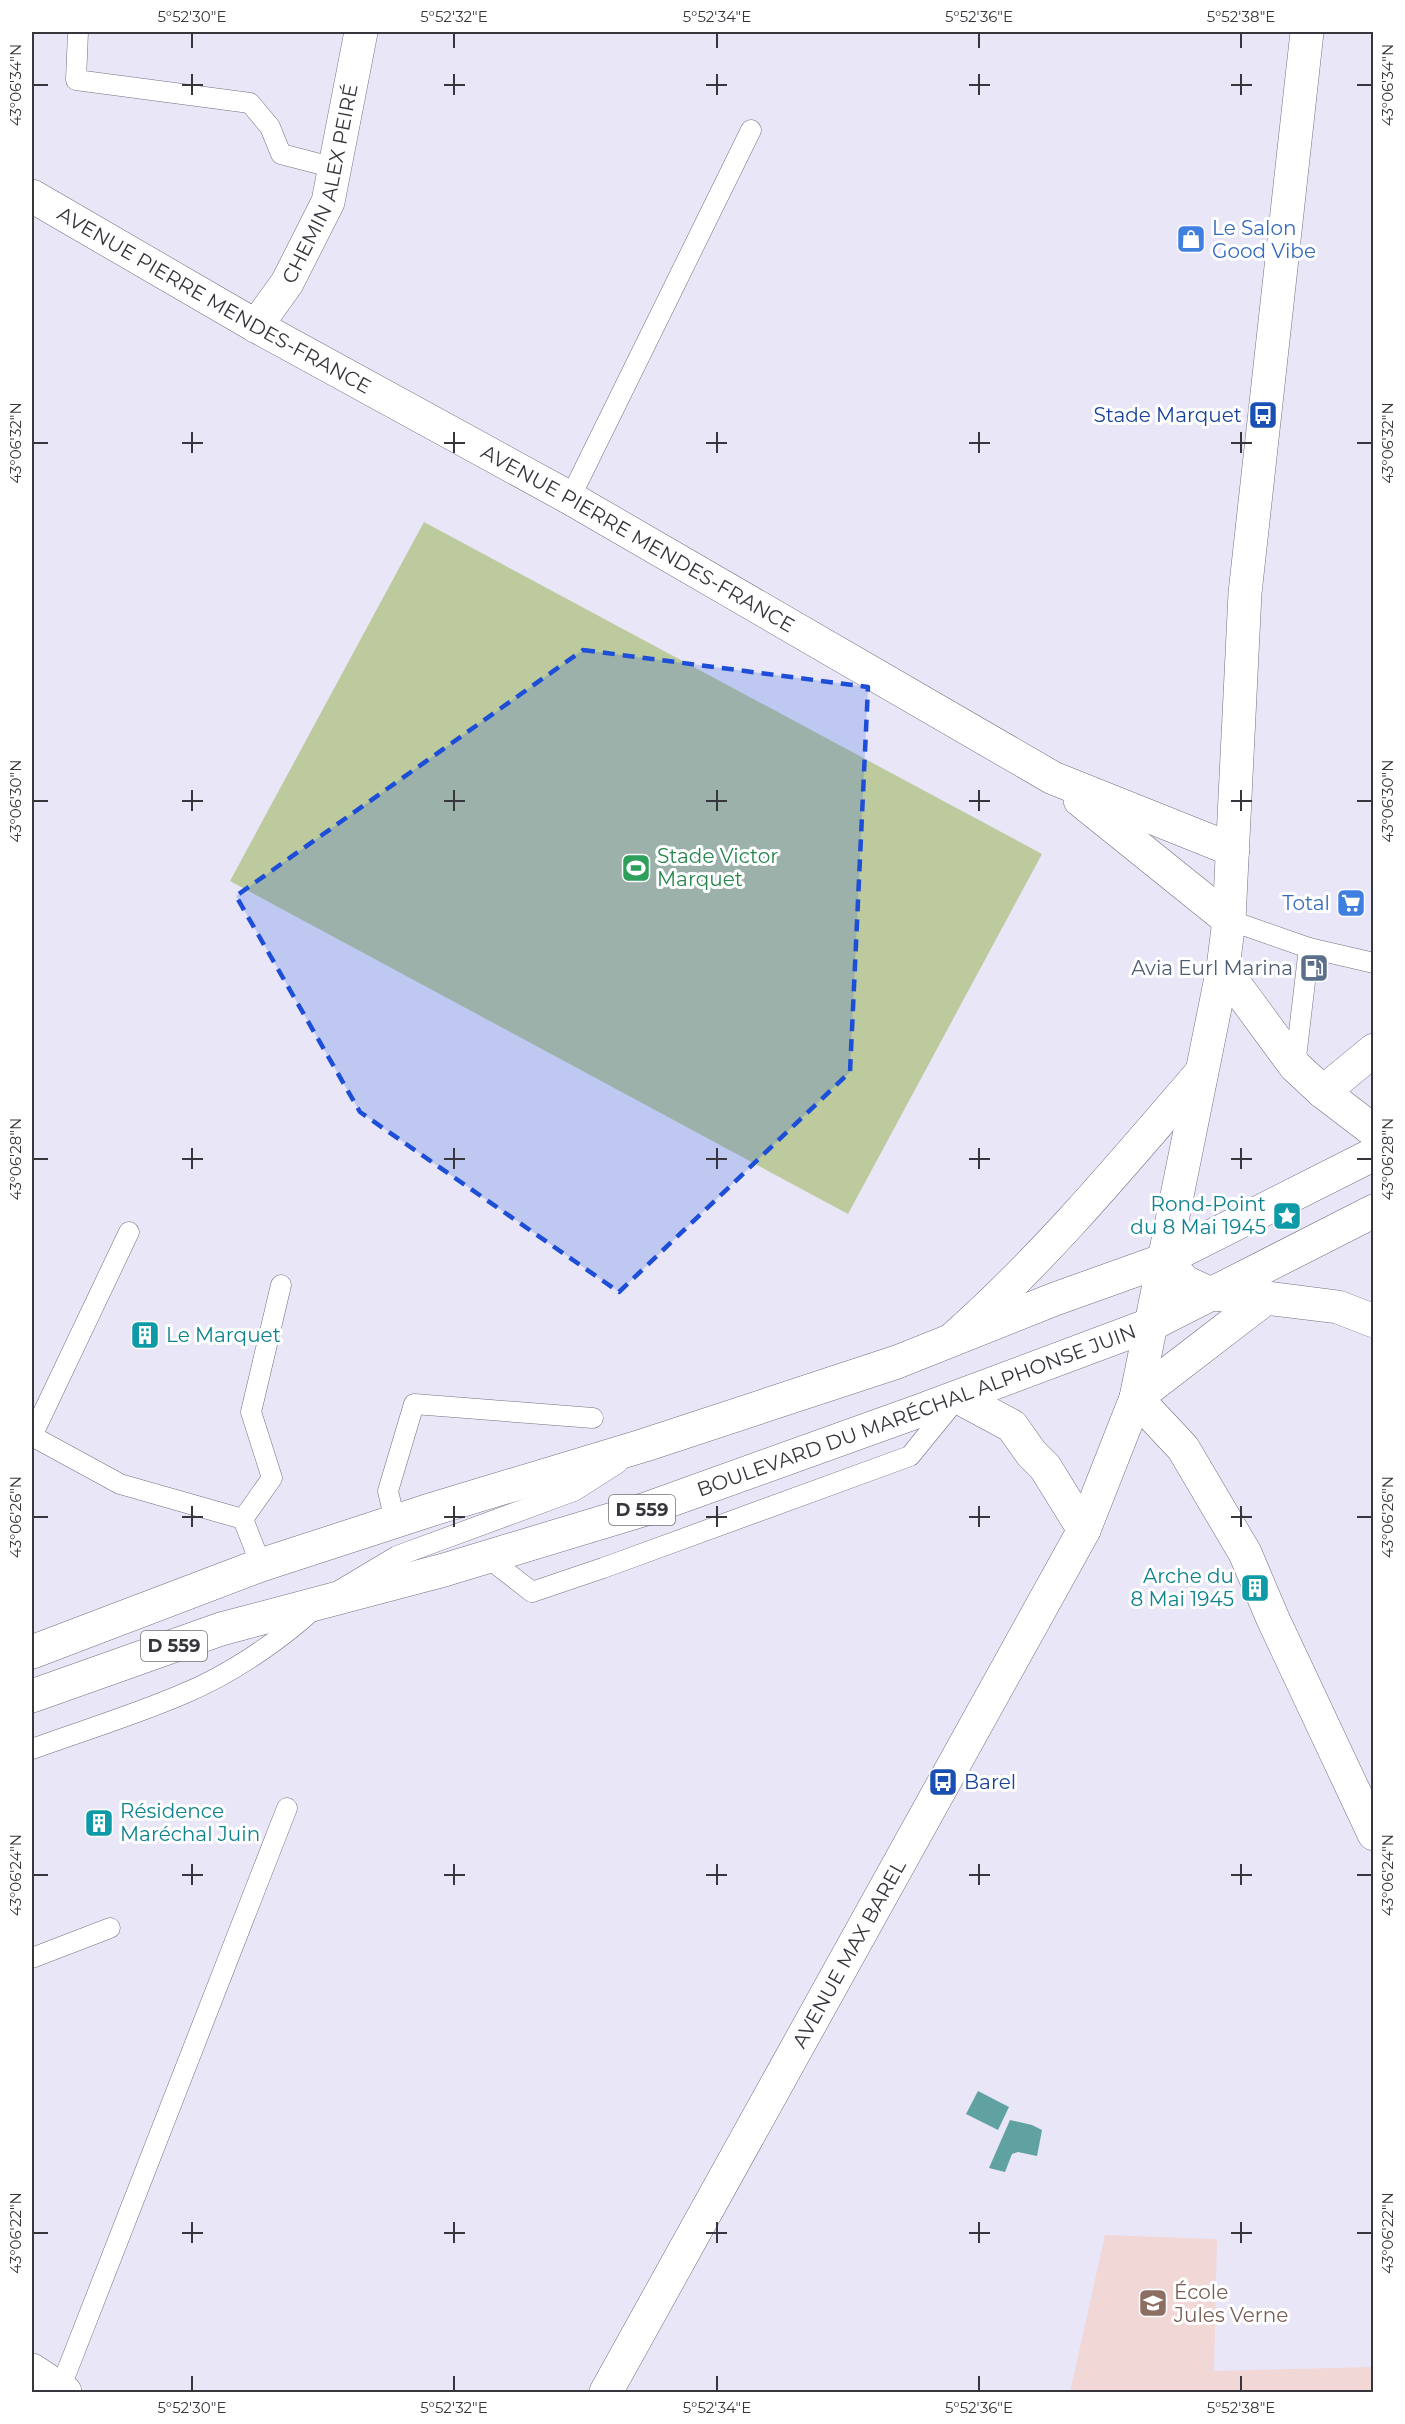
<svg xmlns="http://www.w3.org/2000/svg" width="1405" height="2424" font-family="Montserrat,sans-serif">
  <style>
    .education { fill: #f2d7d7 }
    .green { fill: #bcca9e }
    .water { fill: #60a1a1 }
    .lines { fill: none; stroke-linecap: round; stroke-linejoin: round }
    .service-casing { stroke: #737080; stroke-width: 21 }
    .minor-casing { stroke: #737080; stroke-width: 34 }
    .tertiary-casing { stroke: #737080; stroke-width: 34 }
    .primary-casing { stroke: #737080; stroke-width: 34 }
    .service { stroke: #fff; stroke-width: 20 }
    .minor { stroke: #fff; stroke-width: 33 }
    .tertiary { stroke: #fff; stroke-width: 33 }
    .primary { stroke: #fff; stroke-width: 33 }
    .marked { fill: #1d4ed8; fill-opacity: 0.2; stroke: #1d4ed8; stroke-width: 4.5; stroke-dasharray: 12 8; stroke-linejoin: round }
    .ticks { fill: none; stroke: #37363d; stroke-width: 2 }
    .labels { text-anchor: middle; dominant-baseline: central; stroke-width: 6; stroke-linejoin: round; paint-order: stroke }
    .shield { fill: #fff; stroke: #737277; stroke-width: 1.5 }
    .shield-label { font-size: 18px; font-weight: bold; fill: #37363d }
    .street-label { font-size: 20px; fill: #37363d; stroke: #fff }
    .shop-label { font-size: 20px; fill: #366cbe; stroke: #fff; text-anchor: start }
    .transit-label { font-size: 20px; fill: #164399; stroke: #fff; text-anchor: end }
    .leisure-label { font-size: 20px; fill: #27864d; stroke: #fff; text-anchor: start }
    .service-label { font-size: 20px; fill: #4e5e75; stroke: #fff; text-anchor: end }
    .culture-label { font-size: 20px; fill: #0d838f; stroke: #fff; text-anchor: end }
    .education-label { font-size: 20px; fill: #785e54; stroke: #fff; text-anchor: start }
    .neatline { fill: none; stroke: #37363d; stroke-width: 2 }
    .ticks-label { font-size: 15px; text-anchor: middle; fill: #37363d }
  </style>
  <rect width="100%" height="100%" fill="#e8e6f7"/>
  <!-- education -->
  <path class="education" d="M1105 2235 1217 2239 1214 2371 1373 2367V2392H1070Z"/>
  <!-- green -->
  <path class="green" d="M424 522 1042 854 848 1214 230 881Z"/>
  <!-- water -->
  <g class="water">
    <path d="M978 2091 1009 2107 998 2130 966 2114Z"/>
    <path d="M1010 2120 1032 2125 1042 2130 1037 2156 1018 2152 1012 2154 1005 2172 989 2168Z"/>
  </g>
  <g class="lines">
    <!-- service casing -->
    <g class="service-casing">
      <g id="service">
        <path d="M78 32 76 80 250 103 270 127 281 154 335 168"/>
        <path d="M570 498 751 130"/>
        <path d="M1229 920 1309 948 1295 1066"/>
        <path d="M1309 948 1374 963"/>
        <path d="M129 1232 32 1436 120 1484 243 1519 261 1565"/>
        <path d="M243 1519 272 1478 251 1412 281 1285"/>
        <path d="M395 1521 388 1491 414 1404 593 1418"/>
        <path d="M487 1557 532 1592 603 1568 910 1456 954 1402"/>
        <path d="M340 1590 397 1556 574 1491 618 1463"/>
        <path d="M32 1749C82 1731 134 1715 183 1694 229 1675 278 1642 314 1609"/>
        <path d="M32 1958 110 1928"/>
        <path d="M60 2389 287 1808"/>
      </g>
    </g>
    <!-- minor casing -->
    <g class="minor-casing">
      <g id="minor">
        <path id="s1" d="M256 326 287 283 328 202 361 32"/>
        <path d="M1323 1092 1374 1050"/>
        <path d="M1164 1260 1185 1282 1211 1294"/>
        <path d="M958 1397 1012 1426 1031 1453 1045 1467 1084 1530"/>
        <path d="M1136 1398 1183 1448 1245 1553 1273 1619 1374 1834"/>
        <path d="M1136 1398 1266 1298"/>
        <path id="s2" d="M606 2392 1084 1530 1136 1398 1164 1260"/>
      </g>
    </g>
    <!-- tertiary casing -->
    <g class="tertiary-casing">
      <g id="tertiary">
        <path id="s3" d="M32 196 256 326 570 498 1053 778 1233 850"/>
        <path d="M1080 800 1229 920"/>
        <path d="M1223 968 1295 1066 1323 1092 1374 1131"/>
        <path d="M1164 1260 1223 968 1229 920 1245 593 1307 32"/>
        <path d="M955 1337C1045 1257 1121 1166 1200 1074"/>
        <path d="M32 2370 65 2392"/>
      </g>
    </g>
    <!-- primary casing -->
    <g class="primary-casing">
      <g id="primary">
        <path d="M1211 1294 1266 1298 1338 1307 1374 1321"/>
        <path d="M32 1652 261 1565 430 1510 645 1445 897 1362 1055 1299 1164 1260 1374 1154"/>
        <path id="s4" d="M32 1696 221 1629 444 1570 646 1509 919 1411 1152 1324 1374 1211"/>
      </g>
    </g>
    <!-- service -->
    <use href="#service" class="service"/>
    <!-- minor -->
    <use href="#minor" class="minor"/>
    <!-- tertiary -->
    <use href="#tertiary" class="tertiary"/>
    <!-- primary -->
    <use href="#primary" class="primary"/>
  </g>
  <!-- marked area -->
  <path class="marked" d="M583 650 868 687 850 1072 619 1292 360 1112 236 896Z"/>
  <!-- ticks -->
  <path class="ticks" d="M192 33V48M454 33V48M717 33V48M979 33V48M1241 33V48M192 74V95M454 74V95M717 74V95M979 74V95M1241 74V95M33 85H48M182 85H203M444 85H465M706 85H727M969 85H990M1231 85H1252M1357 85H1372M192 432V453M454 432V453M717 432V453M979 432V453M1241 432V453M33 443H48M182 443H203M444 443H465M706 443H727M969 443H990M1231 443H1252M1357 443H1372M192 790V811M454 790V811M717 790V811M979 790V811M1241 790V811M33 801H48M182 801H203M444 801H465M706 801H727M969 801H990M1231 801H1252M1357 801H1372M192 1148V1169M454 1148V1169M717 1148V1169M979 1148V1169M1241 1148V1169M33 1159H48M182 1159H203M444 1159H465M706 1159H727M969 1159H990M1231 1159H1252M1357 1159H1372M192 1506V1527M454 1506V1527M717 1506V1527M979 1506V1527M1241 1506V1527M33 1517H48M182 1517H203M444 1517H465M706 1517H727M969 1517H990M1231 1517H1252M1357 1517H1372M192 1864V1885M454 1864V1885M717 1864V1885M979 1864V1885M1241 1864V1885M33 1875H48M182 1875H203M444 1875H465M706 1875H727M969 1875H990M1231 1875H1252M1357 1875H1372M192 2222V2243M454 2222V2243M717 2222V2243M979 2222V2243M1241 2222V2243M33 2233H48M182 2233H203M444 2233H465M706 2233H727M969 2233H990M1231 2233H1252M1357 2233H1372M192 2376V2391M454 2376V2391M717 2376V2391M979 2376V2391M1241 2376V2391"/>
  <!-- icons -->
  <defs>
    <g id="shop-square" transform="scale(1.5)"><rect x="-9" y="-9" width="18" height="18" rx="4" fill="#3f7fe0" stroke="#fff"/><path d="M-5-2.5h2.3a2.7 3.5 0 0 1 5.4 0H5L5.5 6h-11ZM-1.5-2.5h3a1.5 2.3 0 0 0-3 0Z" fill="#fff"/></g>
    <g id="bus-square" transform="scale(1.5)"><rect x="-9" y="-9" width="18" height="18" rx="4" fill="#1a4fb4" stroke="#fff"/><path d="M-5-6H5V4H4V6H2V4H-2V6H-4V4H-5ZM-3.5-4V0h7V-4ZM-3.5 1.2v1.5H-2V1.2ZM2 1.2v1.5H3.5V1.2Z" fill="#fff"/></g>
    <g id="stadium-square" transform="scale(1.5)"><rect x="-9" y="-9" width="18" height="18" rx="4" fill="#2e9e5b" stroke="#fff"/><path d="M0-5a6.5 5 0 1 0 0 10a6.5 5 0 1 0 0-10ZM-3.5-1.8h7v3.6h-7Z" fill="#fff"/></g>
    <g id="supermarket-square" transform="scale(1.5)"><rect x="-9" y="-9" width="18" height="18" rx="4" fill="#3f7fe0" stroke="#fff"/><path d="M-6-5.5h2.5l.6 2H6L4.5 2H-2.5L-4.4-4H-6ZM-1.5 3.2a1.3 1.3 0 1 0 .1 0ZM3 3.2a1.3 1.3 0 1 0 .1 0Z" fill="#fff"/></g>
    <g id="fuel-square" transform="scale(1.5)"><rect x="-9" y="-9" width="18" height="18" rx="4" fill="#5c6f8a" stroke="#fff"/><path d="M-5.5-6h7V0h2V4h1.3V-2.5L3-4.5l.8-.8L6-3V5H2.5V1h-1V6h-7ZM-4.2-4.7v3.2H.2V-4.7Z" fill="#fff"/></g>
    <g id="sight-square" transform="scale(1.5)"><rect x="-9" y="-9" width="18" height="18" rx="4" fill="#0f9aa8" stroke="#fff"/><path d="M0-6L1.8-2.2L6-1.7L2.9 1.2L3.7 5.4L0 3.3L-3.7 5.4L-2.9 1.2L-6-1.7L-1.8-2.2Z" fill="#fff"/></g>
    <g id="building-square" transform="scale(1.5)"><rect x="-9" y="-9" width="18" height="18" rx="4" fill="#0f9aa8" stroke="#fff"/><path d="M-4-6H4V6H1V3H-1V6H-4ZM-2.5-4.3h1.7v1.8h-1.7ZM.8-4.3h1.7v1.8H.8ZM-2.5-1h1.7V.8h-1.7ZM.8-1h1.7V.8H.8Z" fill="#fff"/></g>
    <g id="school-square" transform="scale(1.5)"><rect x="-9" y="-9" width="18" height="18" rx="4" fill="#8d6e63" stroke="#fff"/><path d="M0-5L7-2L0 1L-7-2ZM-4 1L0 2.5L4 1V4Q0 6-4 4Z" fill="#fff"/></g>
  </defs>
  <g fill-rule="evenodd">
    <use href="#shop-square" x="1191" y="239"/>
    <use href="#bus-square" x="1263" y="415"/>
    <use href="#stadium-square" x="636" y="868"/>
    <use href="#supermarket-square" x="1351" y="903"/>
    <use href="#fuel-square" x="1314" y="968"/>
    <use href="#sight-square" x="1287" y="1216"/>
    <use href="#building-square" x="145" y="1335"/>
    <use href="#building-square" x="1255" y="1588"/>
    <use href="#bus-square" x="943" y="1782"/>
    <use href="#building-square" x="99" y="1823"/>
    <use href="#school-square" x="1153" y="2303"/>
  </g>
  <g class="labels">
    <!-- shield labels -->
    <g class="shield">
      <rect x="609" y="1495" width="66" height="30" rx="4.5"/>
      <rect x="141" y="1631" width="66" height="30" rx="4.5"/>
    </g>
    <g class="shield-label">
      <text x="642" y="1510">D 559</text>
      <text x="174" y="1646">D 559</text>
    </g>
    <!-- street labels -->
    <g class="street-label">
      <text stroke="none"><textPath href="#s1" startOffset="159">CHEMIN ALEX PEIRÉ</textPath></text>
      <text stroke="none"><textPath href="#s3" startOffset="210">AVENUE PIERRE MENDES-FRANCE</textPath></text>
      <text stroke="none"><textPath href="#s3" startOffset="696">AVENUE PIERRE MENDES-FRANCE</textPath></text>
      <text stroke="none"><textPath href="#s4" startOffset="930">BOULEVARD DU MARÉCHAL ALPHONSE JUIN</textPath></text>
      <text stroke="none"><textPath href="#s2" startOffset="501">AVENUE MAX BAREL</textPath></text>
    </g>
    <!-- shop labels -->
    <g class="shop-label">
      <text x="1212" y="228">Le Salon<tspan x="1212" dy="23">Good Vibe</tspan></text>
      <text x="1330" y="903" text-anchor="end">Total</text>
    </g>
    <!-- transit labels -->
    <g class="transit-label">
      <text x="1242" y="415">Stade Marquet</text>
      <text x="964" y="1782" text-anchor="start">Barel</text>
    </g>
    <!-- leisure labels -->
    <g class="leisure-label">
      <text x="657" y="856">Stade Victor<tspan x="657" dy="23">Marquet</tspan></text>
    </g>
    <!-- service labels -->
    <g class="service-label">
      <text x="1293" y="968">Avia Eurl Marina</text>
    </g>
    <!-- culture labels -->
    <g class="culture-label">
      <text x="1266" y="1204">Rond-Point<tspan x="1266" dy="23">du 8 Mai 1945</tspan></text>
      <text x="166" y="1335" text-anchor="start">Le Marquet</text>
      <text x="1234" y="1576">Arche du<tspan x="1234" dy="23">8 Mai 1945</tspan></text>
      <text x="120" y="1811" text-anchor="start">Résidence<tspan x="120" dy="23">Maréchal Juin</tspan></text>
    </g>
    <!-- education labels -->
    <g class="education-label">
      <text x="1174" y="2292">École<tspan x="1174" dy="23">Jules Verne</tspan></text>
    </g>
  </g>
  <!-- border -->
  <rect width="1405" height="2424" fill="none" stroke="#ffffff" stroke-width="66"/>
  <rect x="33" y="33" width="1339" height="2358" class="neatline"/>
  <g class="ticks-label">
    <text x="192" y="22">5°52'30"E</text>
    <text x="454" y="22">5°52'32"E</text>
    <text x="717" y="22">5°52'34"E</text>
    <text x="979" y="22">5°52'36"E</text>
    <text x="1241" y="22">5°52'38"E</text>
    <text transform="translate(16 85) rotate(-90)" y="5">43°06'34"N</text>
    <text transform="translate(1388 85) rotate(-90)" y="5">43°06'34"N</text>
    <text transform="translate(16 443) rotate(-90)" y="5">43°06'32"N</text>
    <text transform="translate(1388 443) rotate(-90)" y="5">43°06'32"N</text>
    <text transform="translate(16 801) rotate(-90)" y="5">43°06'30"N</text>
    <text transform="translate(1388 801) rotate(-90)" y="5">43°06'30"N</text>
    <text transform="translate(16 1159) rotate(-90)" y="5">43°06'28"N</text>
    <text transform="translate(1388 1159) rotate(-90)" y="5">43°06'28"N</text>
    <text transform="translate(16 1517) rotate(-90)" y="5">43°06'26"N</text>
    <text transform="translate(1388 1517) rotate(-90)" y="5">43°06'26"N</text>
    <text transform="translate(16 1875) rotate(-90)" y="5">43°06'24"N</text>
    <text transform="translate(1388 1875) rotate(-90)" y="5">43°06'24"N</text>
    <text transform="translate(16 2233) rotate(-90)" y="5">43°06'22"N</text>
    <text transform="translate(1388 2233) rotate(-90)" y="5">43°06'22"N</text>
    <text x="192" y="2413">5°52'30"E</text>
    <text x="454" y="2413">5°52'32"E</text>
    <text x="717" y="2413">5°52'34"E</text>
    <text x="979" y="2413">5°52'36"E</text>
    <text x="1241" y="2413">5°52'38"E</text>
  </g>
</svg>
